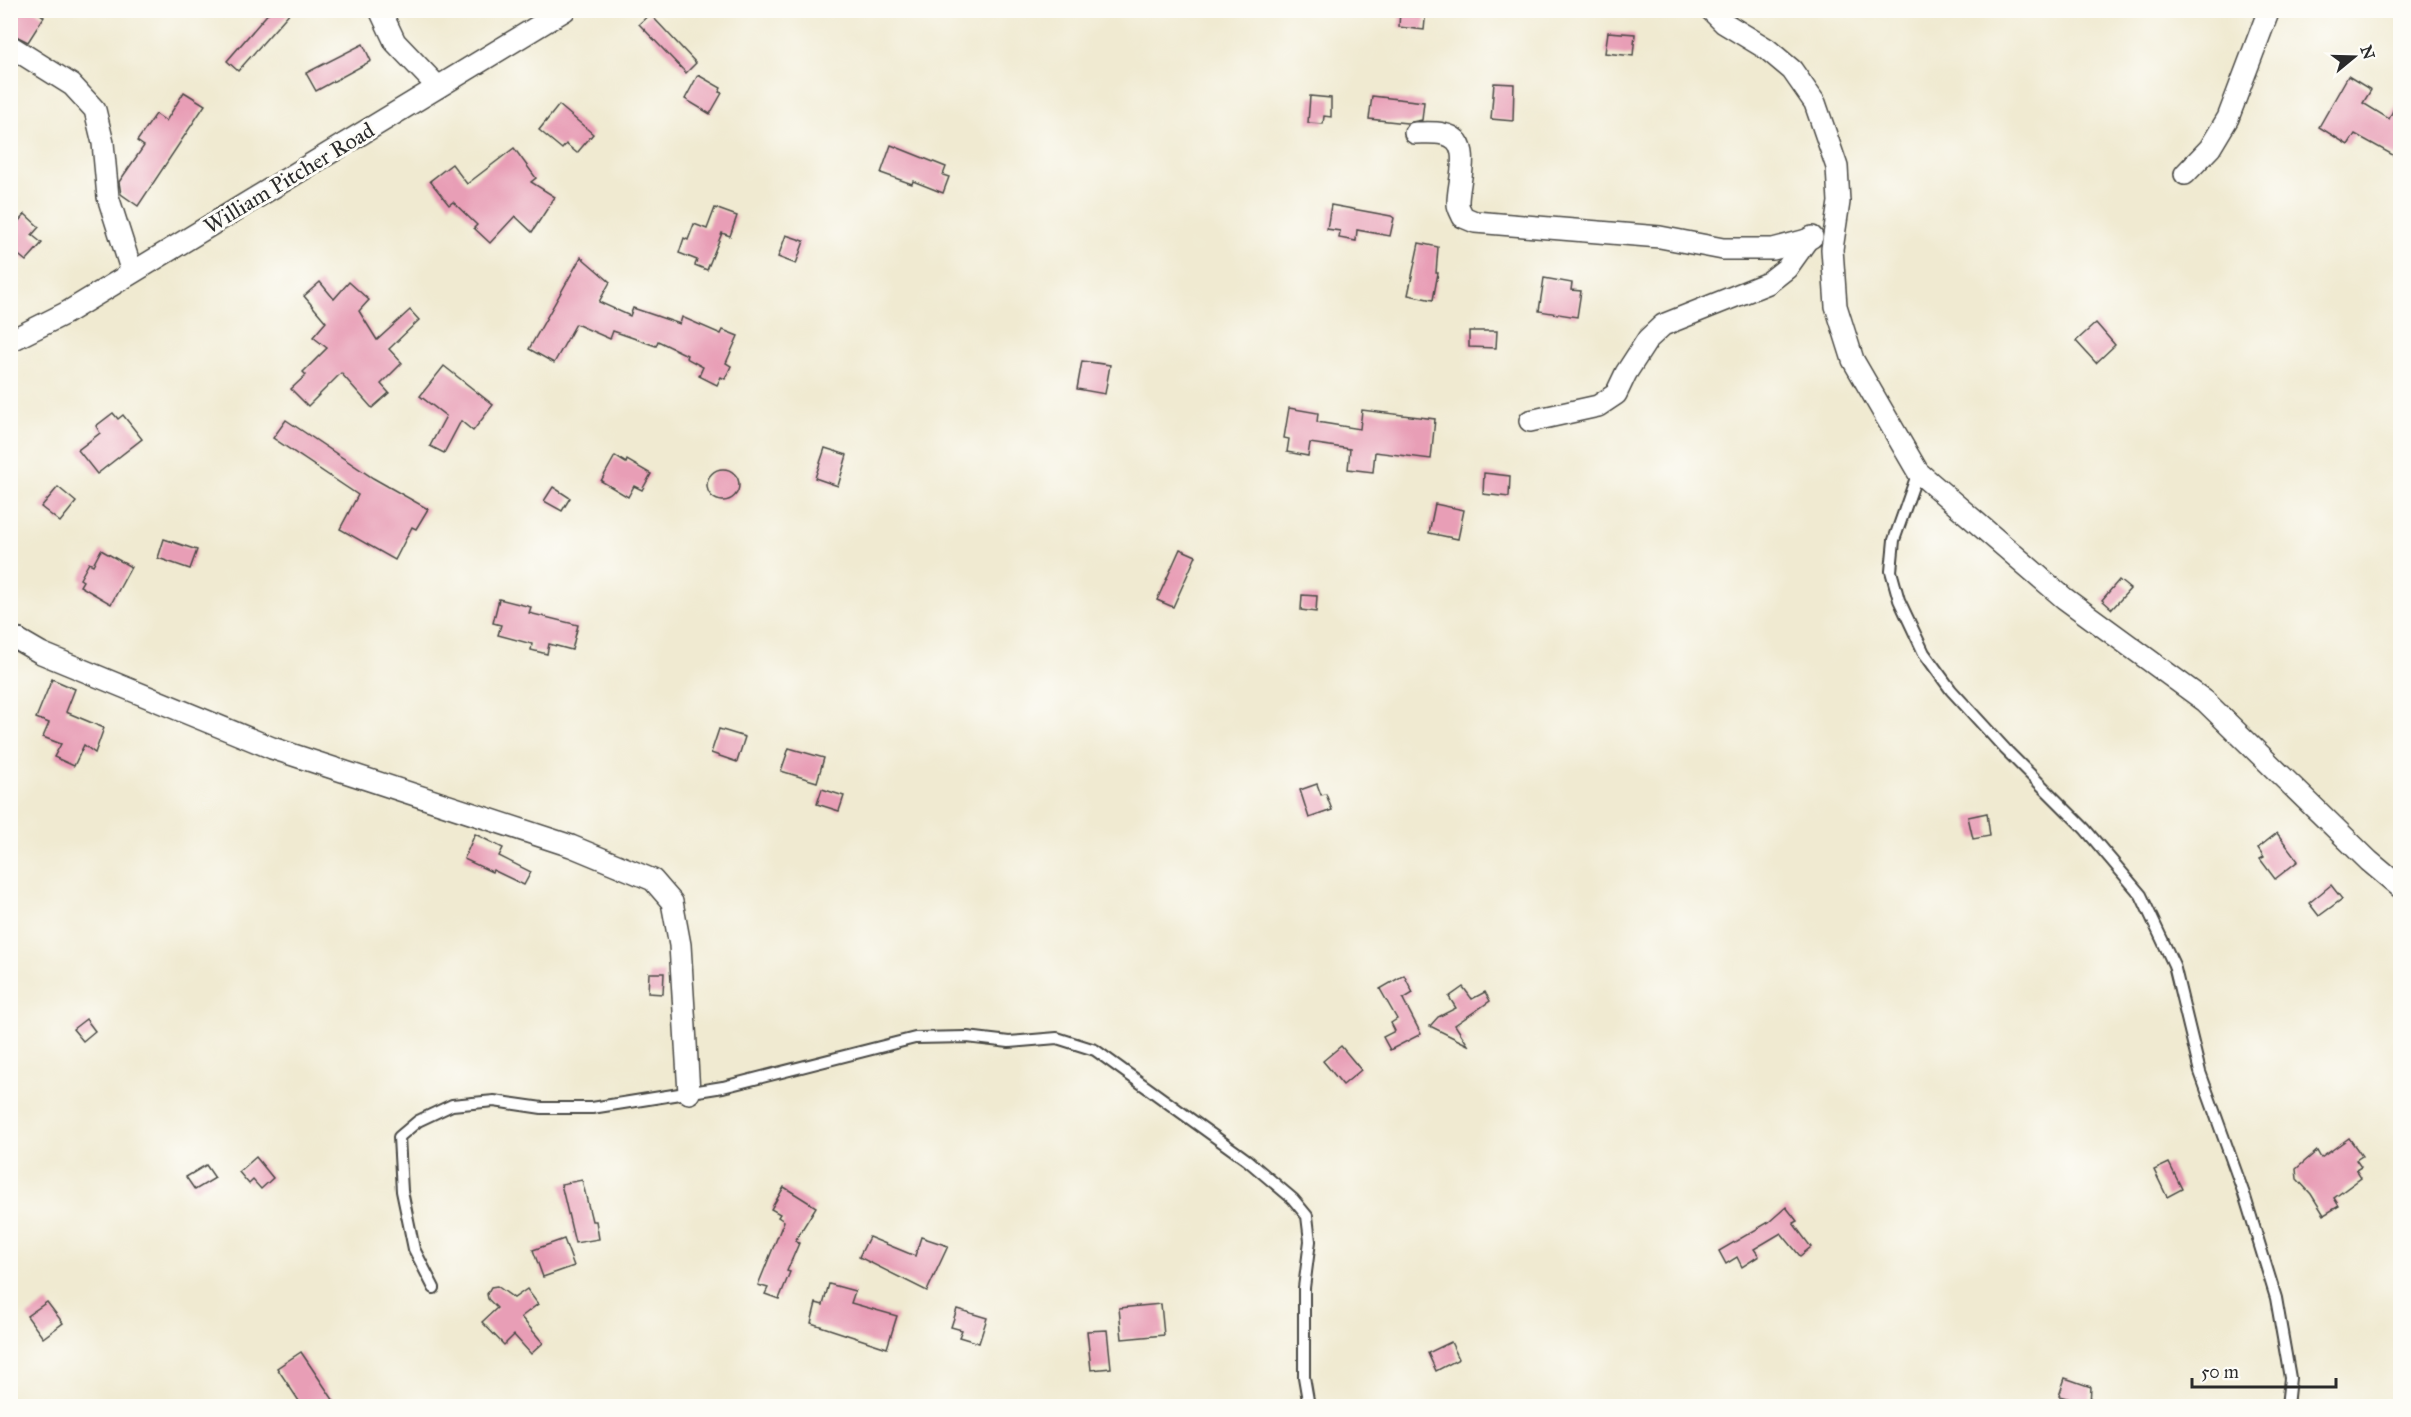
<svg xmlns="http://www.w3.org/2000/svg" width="2411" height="1417" font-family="'IM FELL Great Primer',serif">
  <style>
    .building { fill: #e89eb6 }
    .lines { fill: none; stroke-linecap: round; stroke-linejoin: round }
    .lane-casing { stroke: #494844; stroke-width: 14 }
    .street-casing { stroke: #494844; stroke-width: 24 }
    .lane { stroke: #fff; stroke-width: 10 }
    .street { stroke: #fff; stroke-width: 21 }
    .labels { text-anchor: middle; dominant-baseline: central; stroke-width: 6; stroke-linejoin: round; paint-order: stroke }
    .street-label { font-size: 22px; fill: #2b2b2b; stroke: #fdfcf7 }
  </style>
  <rect width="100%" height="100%" fill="#fdfcf7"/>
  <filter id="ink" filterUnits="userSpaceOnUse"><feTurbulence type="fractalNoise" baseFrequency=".0167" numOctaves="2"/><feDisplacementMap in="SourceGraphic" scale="12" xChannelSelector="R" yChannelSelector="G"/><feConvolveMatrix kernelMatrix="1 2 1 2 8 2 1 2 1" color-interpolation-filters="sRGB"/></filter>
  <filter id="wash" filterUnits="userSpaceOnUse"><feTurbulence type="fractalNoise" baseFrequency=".008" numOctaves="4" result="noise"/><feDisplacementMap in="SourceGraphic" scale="24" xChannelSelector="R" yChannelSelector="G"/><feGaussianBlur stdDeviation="1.35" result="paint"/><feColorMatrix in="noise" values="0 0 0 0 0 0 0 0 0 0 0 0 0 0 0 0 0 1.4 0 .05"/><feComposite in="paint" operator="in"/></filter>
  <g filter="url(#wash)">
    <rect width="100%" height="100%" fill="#f0ead1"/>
    <g id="blocks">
      <!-- building -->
      <g class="building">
        <path d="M15 10H35L44 17 28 42 10 33V17Z"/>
        <path d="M271 10H292L238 71 227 61Z"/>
        <path d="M1400 10H1426L1424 30 1399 27Z"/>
        <path d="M650 14 696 63 686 73 639 24Z"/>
        <path d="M1608 32 1635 34 1633 56 1605 53Z"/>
        <path d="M363 44 371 61 316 91 306 73Z"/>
        <path d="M698 75 721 88 719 92 722 93 710 114 685 99Z"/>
        <path d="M2348 76 2371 90 2363 103 2389 119 2400 95V159L2355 134 2348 145 2319 127Z"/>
        <path d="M1494 83 1514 84 1513 121 1491 119Z"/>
        <path d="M184 92 205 105 138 206 121 194 119 182 144 146 137 141 156 114 166 121Z"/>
        <path d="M1310 96 1331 98V117L1324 116 1323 124 1308 123Z"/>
        <path d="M1372 96 1424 102 1422 120 1407 123 1369 119Z"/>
        <path d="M559 105 593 134 577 153 566 144 562 149 539 130Z"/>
        <path d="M891 145 946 167 943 175 949 177 943 193 913 181 912 184 881 173Z"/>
        <path d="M514 148 536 178 531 182 555 197 532 232 515 216 490 243 474 228 477 225 453 202 449 205 430 181 452 164 467 184Z"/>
        <path d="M1331 205 1391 216 1394 218 1390 236 1357 230 1356 241 1339 238 1340 231 1327 229Z"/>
        <path d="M715 208 737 216 730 236 722 233 707 270 695 265 697 260 679 253 684 238 688 240 694 224 707 229Z"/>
        <path d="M25 214 39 227 32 235 42 243 26 261 10 248V231Z"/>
        <path d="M786 235 804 241 796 264 778 257Z"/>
        <path d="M1419 243 1438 247 1436 273H1438L1433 300 1408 295Z"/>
        <path d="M581 257 610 282 599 302 630 316 633 308 680 324 682 317 721 334 723 330 738 336 726 363 731 366 725 379 721 377 717 385 699 376 703 367 686 358 687 355 658 341 656 346 613 331 610 339 576 324 554 363 529 349Z"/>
        <path d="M1544 278 1572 283 1571 290 1581 291 1577 317 1539 311Z"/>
        <path d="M320 282 334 299 349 282 369 300 359 311 377 340 410 310 419 320 389 349 402 363 381 384 389 393 372 408 341 373 308 406 291 389 306 375 303 372 327 348 313 337 326 322 304 296Z"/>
        <path d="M2096 323 2115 345 2096 363 2076 341Z"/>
        <path d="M1469 331H1497L1496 348 1469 347Z"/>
        <path d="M1082 361 1110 365 1105 394 1077 389Z"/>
        <path d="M444 366 493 405 473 431 461 421 444 453 430 446 446 416 420 396Z"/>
        <path d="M1289 408 1318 413 1317 422 1360 429 1362 410 1435 419 1431 459 1375 452 1373 472 1348 469 1350 449 1310 443 1308 456 1287 452 1289 439 1284 438Z"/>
        <path d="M113 413 118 419 123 415 142 439 97 474 78 450 100 433 96 426Z"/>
        <path d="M286 420 373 478 428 509 416 529 412 527 395 560 340 529 358 495 273 438Z"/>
        <path d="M825 448 847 455 838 486 815 478Z"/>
        <path d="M615 456 626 463 627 460 651 474 642 490 634 486 628 497 601 481Z"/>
        <circle cx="723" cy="485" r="16"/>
        <path d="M1484 473 1510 476 1509 497 1483 494Z"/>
        <path d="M58 487 76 502 60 522 41 507Z"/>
        <path d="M553 487 570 498 562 511 544 501Z"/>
        <path d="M1435 504 1464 510 1458 539 1429 533Z"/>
        <path d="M164 539 197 550 190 569 158 558Z"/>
        <path d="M1180 549 1196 556 1173 607 1157 600Z"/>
        <path d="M101 550 131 567 111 604 80 586 83 581 80 579 89 563 93 565Z"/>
        <path d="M2119 580 2130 589 2112 609 2102 600Z"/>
        <path d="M1302 595 1317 596 1316 612 1301 610Z"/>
        <path d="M499 599 531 607 529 613 578 625 572 650 549 644 547 654 531 650 532 644 498 635 501 625 493 623Z"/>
        <path d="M52 679 75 689 66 712 104 728 95 753 84 745 74 766 54 757 61 744 43 737 49 723 36 718Z"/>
        <path d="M719 729 745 737 737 762 711 753Z"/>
        <path d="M789 748 824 758 817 782 781 771Z"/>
        <path d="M1317 784 1321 795 1326 794 1332 810 1309 818 1300 790Z"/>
        <path d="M822 789 844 796 839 811 817 804Z"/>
        <path d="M1987 813 1990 836 1973 839 1968 817Z"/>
        <path d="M2277 833 2298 861 2275 879 2260 859 2264 857 2258 848Z"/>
        <path d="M475 834 503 848 499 856 531 872 524 885 493 870 492 872 464 859Z"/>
        <path d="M2331 885 2342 899 2319 916 2309 903Z"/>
        <path d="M649 973H664L663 994 648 993Z"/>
        <path d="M1404 975 1413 993 1403 999 1421 1034 1390 1050 1383 1037 1395 1031 1391 1023 1397 1019 1380 989Z"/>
        <path d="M1463 987 1472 999 1485 992 1490 1001 1455 1025 1468 1045 1430 1026 1438 1017 1456 1008 1449 997Z"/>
        <path d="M86 1019 95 1031 83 1041 73 1029Z"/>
        <path d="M1341 1046 1361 1070 1343 1085 1323 1061Z"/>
        <path d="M2349 1138 2362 1156 2356 1160 2361 1167 2356 1170 2361 1178 2334 1198 2339 1206 2324 1215 2311 1194 2297 1179 2296 1169 2317 1151 2321 1158Z"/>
        <path d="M256 1157 273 1178 261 1189 253 1180 249 1184 239 1172Z"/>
        <path d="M2169 1163 2182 1189 2167 1197 2154 1170Z"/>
        <path d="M206 1165 215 1178 195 1190 186 1177Z"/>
        <path d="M582 1180 592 1221H596L599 1239 575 1243 561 1184Z"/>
        <path d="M784 1187 816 1207 795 1241 799 1243 787 1271 790 1272 779 1299 765 1294 768 1288 758 1285 784 1221 778 1217 780 1214 771 1209Z"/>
        <path d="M1786 1207 1797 1221 1793 1223 1811 1247 1800 1256 1781 1233 1754 1249 1759 1256 1742 1267 1737 1257 1726 1264 1719 1251 1769 1222Z"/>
        <path d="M869 1237 915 1256 921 1237 948 1246 927 1291 859 1257Z"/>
        <path d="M564 1239 574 1266 543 1277 533 1250Z"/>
        <path d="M829 1284 855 1291 851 1303 897 1316 887 1348 811 1323 816 1303 823 1305Z"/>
        <path d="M497 1286 514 1298 527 1289 538 1304 521 1317 543 1343 531 1354 514 1335 504 1345 482 1322 497 1308 488 1299 487 1294 491 1287Z"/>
        <path d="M47 1302 63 1323 43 1338 27 1316Z"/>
        <path d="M1161 1304 1164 1335 1122 1339 1119 1308Z"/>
        <path d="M957 1309 987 1318 979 1343 959 1337 962 1330 951 1327Z"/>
        <path d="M1107 1330 1111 1368 1091 1370 1087 1331Z"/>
        <path d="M1451 1342 1459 1359 1436 1371 1428 1353Z"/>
        <path d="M301 1352 338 1407H303L277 1368Z"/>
        <path d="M2065 1378 2091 1387 2090 1404 2059 1396Z"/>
      </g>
    </g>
  </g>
  <g filter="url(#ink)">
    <use href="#blocks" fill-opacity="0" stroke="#494844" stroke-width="1.5"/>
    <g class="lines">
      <!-- lane casing -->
      <g class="lane-casing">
        <g id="lane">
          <path d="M1918 472 1894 540 1891 571 1899 600 1924 653 1951 690 2006 750 2085 829 2141 895 2174 965 2200 1072 2244 1194 2276 1298 2290 1378 2287 1406"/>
          <path d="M434 1288 414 1249 402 1191 399 1137 418 1121 452 1105 494 1101 542 1108H592L723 1087 915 1038 967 1037 1009 1042 1057 1038 1095 1050 1247 1160 1293 1199 1307 1216 1310 1241 1304 1288V1377L1309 1406"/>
        </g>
      </g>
      <!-- street casing -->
      <g class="street-casing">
        <g id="street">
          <path d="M380 10 395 42 438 87"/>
          <path d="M1711 10 1724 23 1767 49 1792 70 1815 103 1837 167 1839 202 1832 249 1836 306 1853 360 1918 472 2064 598 2205 701 2369 861 2400 887"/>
          <path d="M10 46 72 85 95 110 103 143 108 197 132 272"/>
          <path d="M1415 133C1424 133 1434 132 1443 134 1476 140 1457 182 1458 204 1458 208 1461 212 1463 217L1475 222 1660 237 1723 249H1773L1807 240"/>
          <path d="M2185 174 2210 148 2228 118 2269 10"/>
          <path d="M10 341 66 313 565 10"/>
          <path d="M1530 421 1598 406 1616 394 1626 373 1648 339 1663 325 1768 283 1787 268 1807 240 1812 237"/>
          <path d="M10 635 41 653 272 748 571 846 653 880 672 902 680 945 689 1093"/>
        </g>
      </g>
      <!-- lane -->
      <use href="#lane" class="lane"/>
      <!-- street -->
      <use href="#street" class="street"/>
    </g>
  </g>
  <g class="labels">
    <!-- street labels -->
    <g class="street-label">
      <text transform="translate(289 178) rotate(-31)">William Pitcher Road</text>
    </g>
  </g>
  <!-- margin -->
  <rect width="2411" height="1417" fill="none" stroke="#fdfcf7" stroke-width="36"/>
  <!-- north arrow -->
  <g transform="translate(2354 57) rotate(71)" stroke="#fdfcf7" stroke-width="4.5" paint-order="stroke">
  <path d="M0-4.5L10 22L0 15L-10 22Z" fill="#2b2b2b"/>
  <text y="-9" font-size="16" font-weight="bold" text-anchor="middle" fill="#2b2b2b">N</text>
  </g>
  <!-- scale -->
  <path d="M2192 1378v9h144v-9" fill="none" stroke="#2b2b2b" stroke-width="3"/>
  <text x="2201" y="1378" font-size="18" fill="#2b2b2b" stroke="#fdfcf7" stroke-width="4.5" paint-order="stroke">50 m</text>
</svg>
